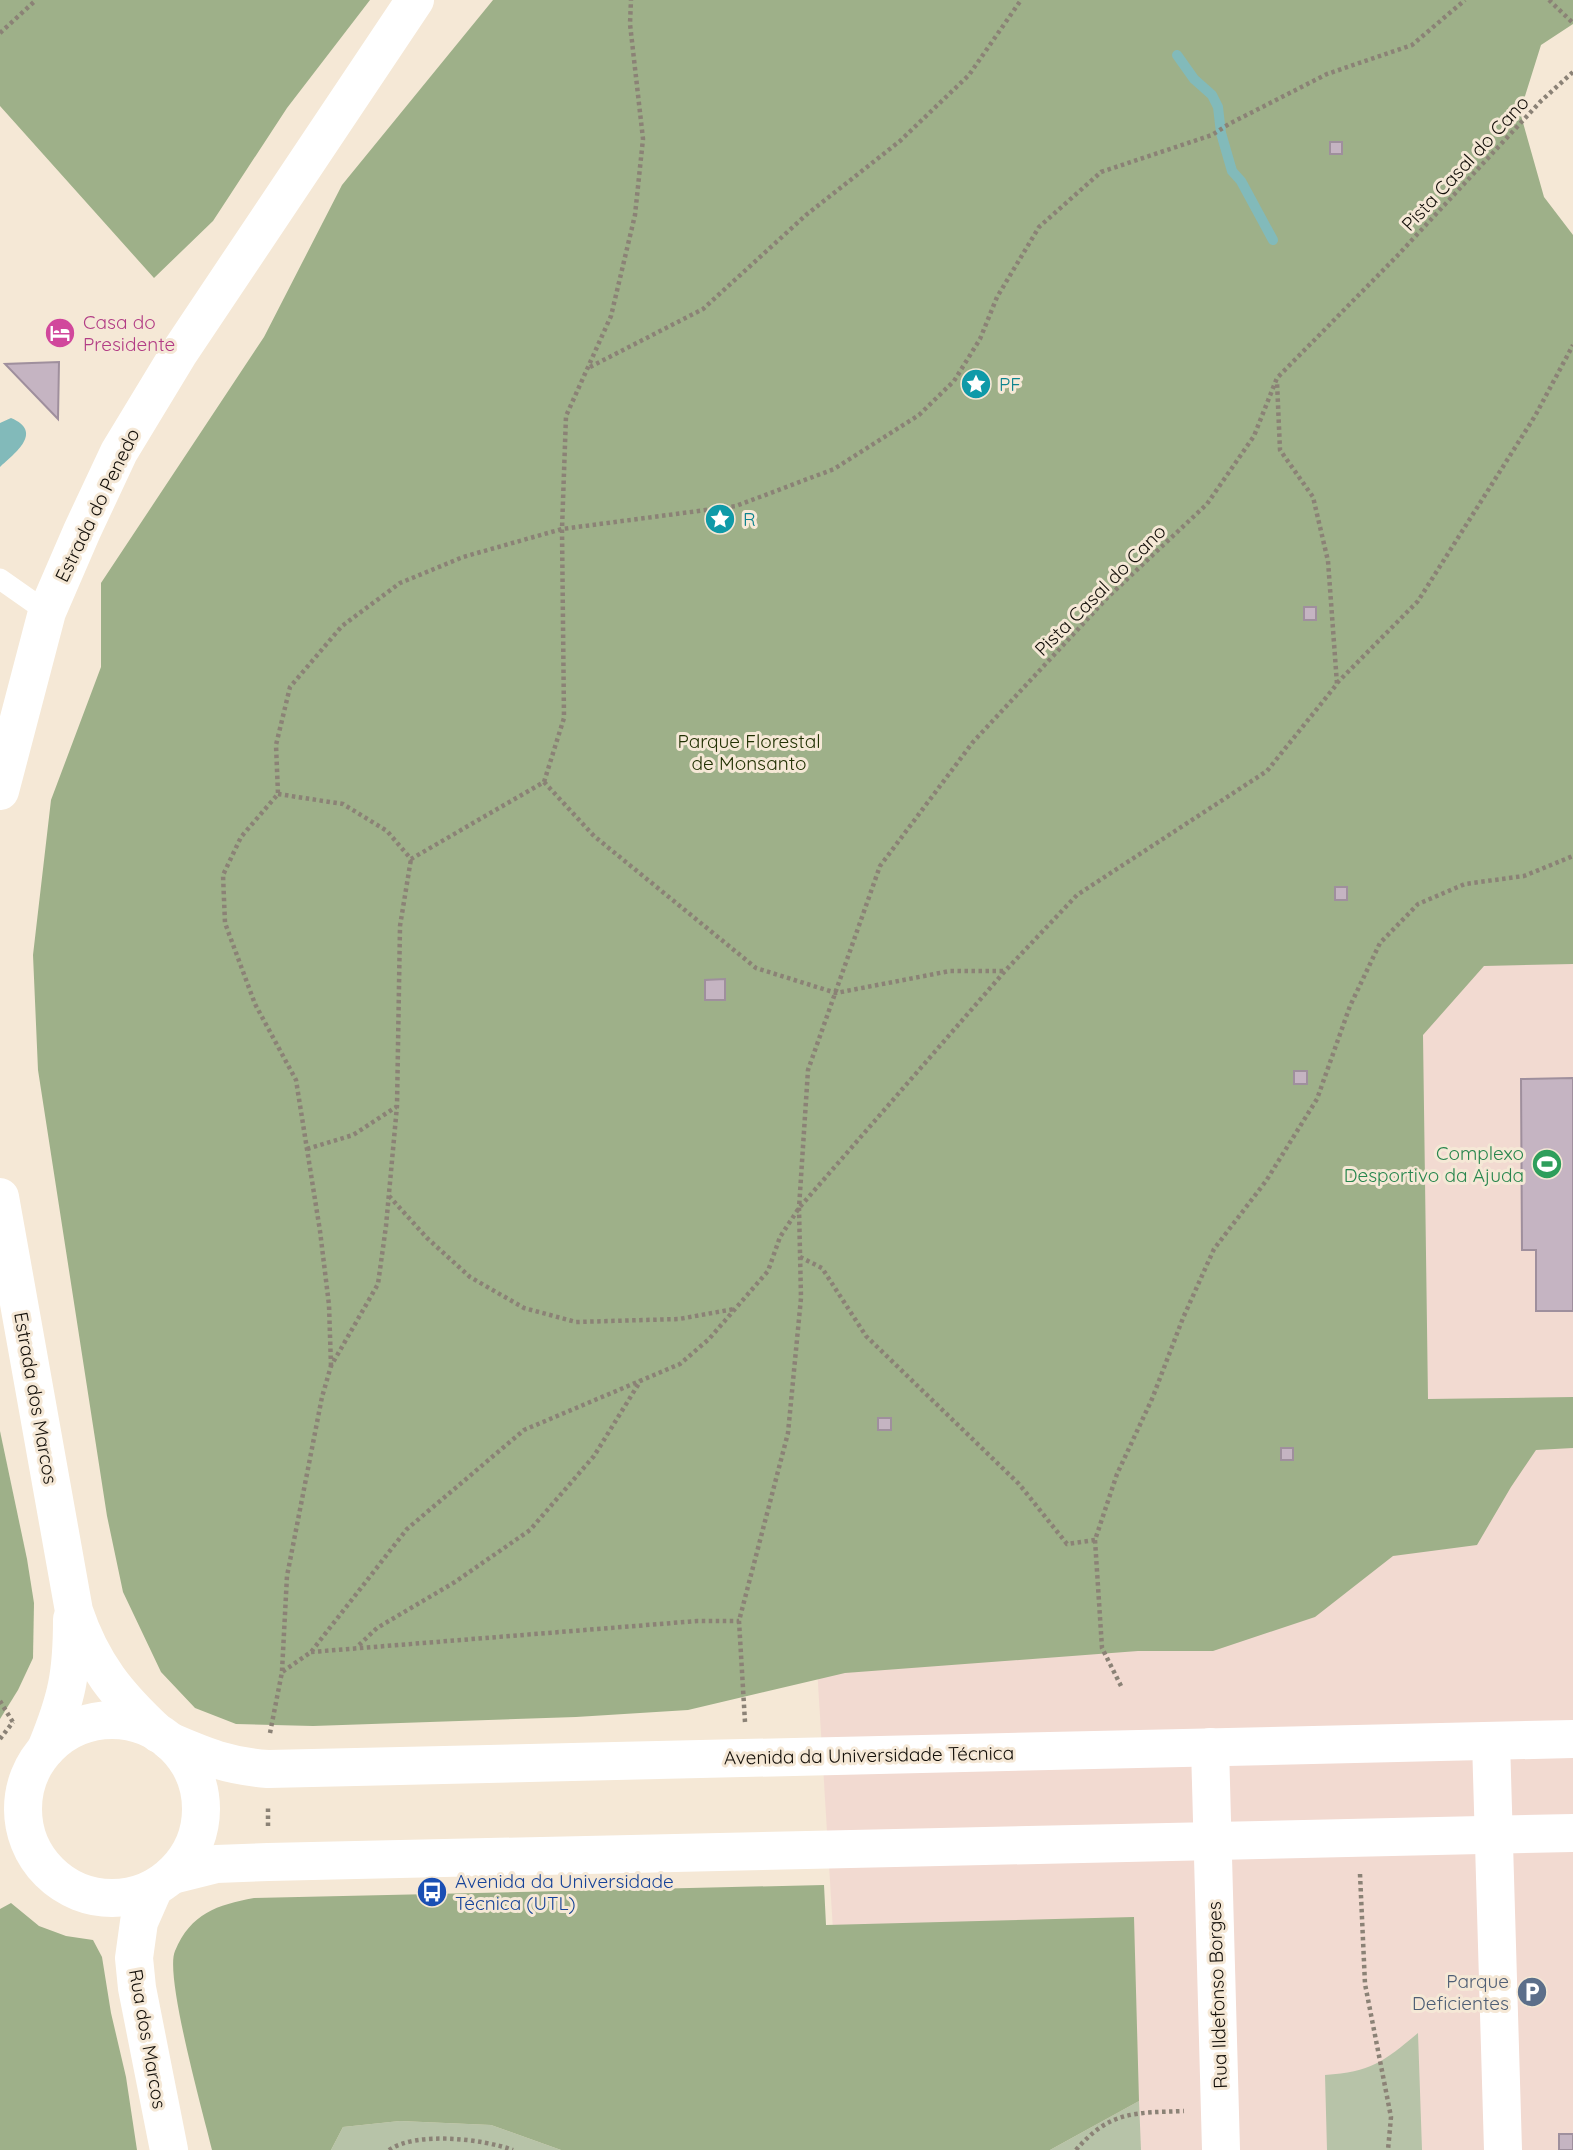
<svg xmlns="http://www.w3.org/2000/svg" width="1573" height="2150" font-family="Quicksand,sans-serif">
  <style>
    .education { fill: #f2dad1 }
    .green { fill: #b7c3a8 }
    .forest { fill: #9eb089 }
    .water { fill: #82baba }
    .lines { fill: none; stroke-linecap: round; stroke-linejoin: round }
    .stream { stroke: #82baba; stroke-width: 10 }
    .building { fill: #c5b4c2; stroke: #9f8f9d; stroke-width: 2 }
    .path { stroke: #8b8276; stroke-width: 4.5; stroke-dasharray: 3.5 3.5; stroke-linecap: butt }
    .lane { stroke: #fff; stroke-width: 21 }
    .street { stroke: #fff; stroke-width: 38 }
    .secondary { stroke: #fff; stroke-width: 38 }
    .labels { text-anchor: middle; dominant-baseline: central; stroke-width: 6; stroke-linejoin: round; paint-order: stroke }
    .street-label { font-size: 19px; fill: #120e08; stroke: #f5e8d6 }
    .hotel-label { font-size: 19px; fill: #b23c85; stroke: #f5e8d6; text-anchor: start }
    .culture-label { font-size: 19px; fill: #0d838f; stroke: #f5e8d6; text-anchor: start }
    .park-label { font-size: 19px; fill: #213103; stroke: #f5e8d6 }
    .leisure-label { font-size: 19px; fill: #27864d; stroke: #f5e8d6; text-anchor: end }
    .transit-label { font-size: 19px; fill: #164399; stroke: #f5e8d6; text-anchor: start }
    .service-label { font-size: 19px; fill: #4e5e75; stroke: #f5e8d6; text-anchor: end }
  </style>
  <rect width="100%" height="100%" fill="#f5e8d6"/>
  <!-- education -->
  <path class="education" d="M1573 958V2150H1125L834 1947 817 1667 1407 960Z"/>
  <!-- green -->
  <g class="green">
    <path d="M1418 2033 1422 2150H1327L1325 2075C1371 2072 1383 2062 1418 2033Z"/>
    <path d="M1139 2101 1141 2150H1050Z"/>
    <path d="M400 2121 491 2125 561 2150H331L343 2127Z"/>
  </g>
  <!-- forest -->
  <g class="forest">
    <path d="M0 0H370L287 108 213 221 154 278 0 106Z"/>
    <path d="M493 0H1573V24L1541 45 1520 112 1544 197 1573 235V964L1484 966 1423 1035 1428 1399 1573 1397V1448L1536 1450 1511 1487 1477 1545 1393 1556 1315 1617 1213 1651H1138L845 1673 688 1710 576 1717 313 1726 236 1724 195 1708 161 1672 123 1592 107 1516 38 1070 33 955 51 800 101 667V583L264 337 342 185Z"/>
    <path d="M0 1431 27 1559 34 1603 33 1658 18 1690 0 1719Z"/>
    <path d="M824 1885 826 1925 1134 1917 1139 2101 1050 2150H561L491 2125 400 2121 343 2127 331 2150H212C204 2116 164 1975 175 1951 191 1913 217 1905 254 1898Z"/>
    <path d="M11 1903 39 1926 66 1936 93 1940 102 1957 111 2013 126 2077 137 2150H0V1909Z"/>
  </g>
  <!-- water -->
  <path class="water" d="M11 418C44 432 15 453 0 467V423Z"/>
  <g class="lines">
    <!-- stream -->
    <path class="stream" d="M1177 55 1194 79 1212 95 1218 107 1221 133 1232 171 1241 181 1273 240"/>
  </g>
  <!-- building -->
  <g class="building">
    <rect x="1330" y="142" width="12" height="12"/>
    <path d="M59 362 58 419 5 364Z"/>
    <rect x="1304" y="607" width="12" height="13"/>
    <rect x="1335" y="887" width="12" height="13"/>
    <path d="M725 979V1000H705V980Z"/>
    <rect x="1294" y="1071" width="13" height="13"/>
    <path d="M1573 1078V1311H1536V1250H1522L1521 1079Z"/>
    <rect x="878" y="1418" width="13" height="12"/>
    <rect x="1281" y="1448" width="12" height="12"/>
    <rect x="1559" y="2134" width="14" height="16"/>
  </g>
  <g class="lines">
    <!-- path -->
    <g class="path">
      <path d="M1549 0 1573 23"/>
      <path d="M0 33 36 0"/>
      <path d="M590 367 703 309 806 215 900 141 969 75 1021 0"/>
      <path d="M1337 683 1418 601 1535 416 1573 345"/>
      <path d="M544 782 594 836 756 968 836 993 950 971H1005"/>
      <path d="M278 794 343 804 387 831 411 859 544 782 564 718 562 529 566 416 611 316 635 215 643 139 630 24 631 0"/>
      <path d="M307 1149 353 1135 396 1107"/>
      <path d="M389 1196 427 1238 470 1277 524 1308 576 1322 679 1319 734 1309"/>
      <path d="M800 1257 822 1268 866 1336 1019 1484 1067 1544 1095 1540"/>
      <path d="M331 1366 329 1305 320 1231 296 1080 255 1004 225 923 223 875 241 837 278 794 276 745 290 687 342 626 400 583 463 557 562 529 736 506 834 469 919 415 954 381 980 339 997 297 1039 227 1101 172 1212 135 1229 124 1327 74 1412 45 1465 0"/>
      <path d="M359 1645 377 1628 455 1582 530 1530 594 1456 641 1380"/>
      <path d="M311 1652 697 1621H739"/>
      <path d="M282 1671 287 1576 322 1397 331 1366 378 1284 386 1226 397 1106 400 926 411 859"/>
      <path d="M1121 1686 1102 1648 1095 1540 1117 1474 1152 1399 1183 1318 1214 1249 1266 1181 1317 1099 1350 1006 1380 943 1418 904 1465 884 1524 876 1573 856"/>
      <path d="M0 1701 14 1724"/>
      <path d="M745 1722 739 1621 788 1433 801 1298 799 1208 808 1070 880 866 973 742 1107 598 1207 504 1254 436 1277 378 1398 255 1541 101 1573 72"/>
      <path d="M270 1733 282 1672 311 1652 407 1529 524 1430 680 1364 709 1339 768 1271 780 1237 799 1208 1005 971 1077 895 1267 771 1337 684 1328 561 1313 497 1280 450 1277 382"/>
      <path d="M0 1739 13 1722"/>
      <path d="M268 1826V1806"/>
      <path d="M1360 1874 1365 1984 1391 2117 1388 2150"/>
      <path d="M389 2150C417 2131 483 2139 513 2150"/>
      <path d="M1076 2150C1110 2110 1136 2113 1184 2111"/>
    </g>
    <!-- lane -->
    <path class="lane" d="M0 579 47 612"/>
    <!-- street -->
    <g class="street">
      <path d="M169 1741C206 1757 228 1766 268 1769L1573 1739"/>
      <path d="M1491 1741 1503 2150"/>
      <path d="M1210 1747 1221 2150"/>
      <path d="M172 1875 216 1864 268 1862 1573 1833"/>
    </g>
    <!-- secondary -->
    <g class="secondary">
      <path d="M0 791 47 612 82 531 119 452 179 353 415 0"/>
      <path d="M0 1197 74 1611C92 1665 118 1696 159 1734"/>
      <circle cx="112" cy="1809" r="89"/>
      <path d="M46 1749C67 1698 72 1674 72 1619"/>
      <path d="M154 1888 139 1922 134 1958 137 1988 169 2150"/>
    </g>
  </g>
  <!-- icons -->
  <defs>
    <g id="hotel-disc" transform="scale(1.575)"><circle r="9.5" fill="#d1479c" stroke="#f5e8d6"/><path d="M-6-4.5h1.5V1H6V5H4.5V3h-9V5H-6ZM-4 0a1.8 1.8 0 1 1 3.6 0ZM.5 0V-2.5h3Q6-2.5 6 0Z" fill="#fff"/></g>
    <g id="sight-disc" transform="scale(1.575)"><circle r="9.5" fill="#0f9aa8" stroke="#f5e8d6"/><path d="M0-6L1.8-2.2L6-1.7L2.9 1.2L3.7 5.4L0 3.3L-3.7 5.4L-2.9 1.2L-6-1.7L-1.8-2.2Z" fill="#fff"/></g>
    <g id="stadium-disc" transform="scale(1.575)"><circle r="9.5" fill="#2e9e5b" stroke="#f5e8d6"/><path d="M0-5a6.5 5 0 1 0 0 10a6.5 5 0 1 0 0-10ZM-3.5-1.8h7v3.6h-7Z" fill="#fff"/></g>
    <g id="bus-disc" transform="scale(1.575)"><circle r="9.5" fill="#1a4fb4" stroke="#f5e8d6"/><path d="M-5-6H5V4H4V6H2V4H-2V6H-4V4H-5ZM-3.5-4V0h7V-4ZM-3.5 1.2v1.5H-2V1.2ZM2 1.2v1.5H3.5V1.2Z" fill="#fff"/></g>
    <g id="parking-disc" transform="scale(1.575)"><circle r="9.5" fill="#5c6f8a" stroke="#f5e8d6"/><path d="M-3.5-5.5H1a3.5 3.5 0 0 1 0 7H-1V5.5H-3.5ZM-1-3.4V-.6H.8a1.4 1.4 0 0 0 0-2.8Z" fill="#fff"/></g>
  </defs>
  <g fill-rule="evenodd">
    <use href="#hotel-disc" x="60" y="333"/>
    <use href="#sight-disc" x="976" y="384"/>
    <use href="#sight-disc" x="720" y="519"/>
    <use href="#stadium-disc" x="1547" y="1164"/>
    <use href="#bus-disc" x="432" y="1892"/>
    <use href="#parking-disc" x="1532" y="1992"/>
  </g>
  <g class="labels">
    <!-- street labels -->
    <g class="street-label">
      <text transform="translate(1465 163) rotate(-47)">Pista Casal do Cano</text>
      <text transform="translate(97 505) rotate(-64)">Estrada do Penedo</text>
      <text transform="translate(1100 590) rotate(-45)">Pista Casal do Cano</text>
      <text transform="translate(36 1398) rotate(80)">Estrada dos Marcos</text>
      <text transform="translate(869 1755) rotate(-1)">Avenida da Universidade Técnica</text>
      <text transform="translate(1217 1995) rotate(-92)">Rua Ildefonso Borges</text>
      <text transform="translate(148 2039) rotate(80)">Rua dos Marcos</text>
    </g>
    <!-- hotel labels -->
    <g class="hotel-label">
      <text x="83" y="322">Casa do<tspan x="83" dy="22">Presidente</tspan></text>
    </g>
    <!-- culture labels -->
    <g class="culture-label">
      <text x="999" y="384">PF</text>
      <text x="743" y="519">R</text>
    </g>
    <!-- park labels -->
    <g class="park-label">
      <text x="749" y="741">Parque Florestal<tspan x="749" dy="22">de Monsanto</tspan></text>
    </g>
    <!-- leisure labels -->
    <g class="leisure-label">
      <text x="1524" y="1153">Complexo<tspan x="1524" dy="22">Desportivo da Ajuda</tspan></text>
    </g>
    <!-- transit labels -->
    <g class="transit-label">
      <text x="455" y="1881">Avenida da Universidade<tspan x="455" dy="22">Técnica (UTL)</tspan></text>
    </g>
    <!-- service labels -->
    <g class="service-label">
      <text x="1509" y="1981">Parque<tspan x="1509" dy="22">Deficientes</tspan></text>
    </g>
  </g>
</svg>
